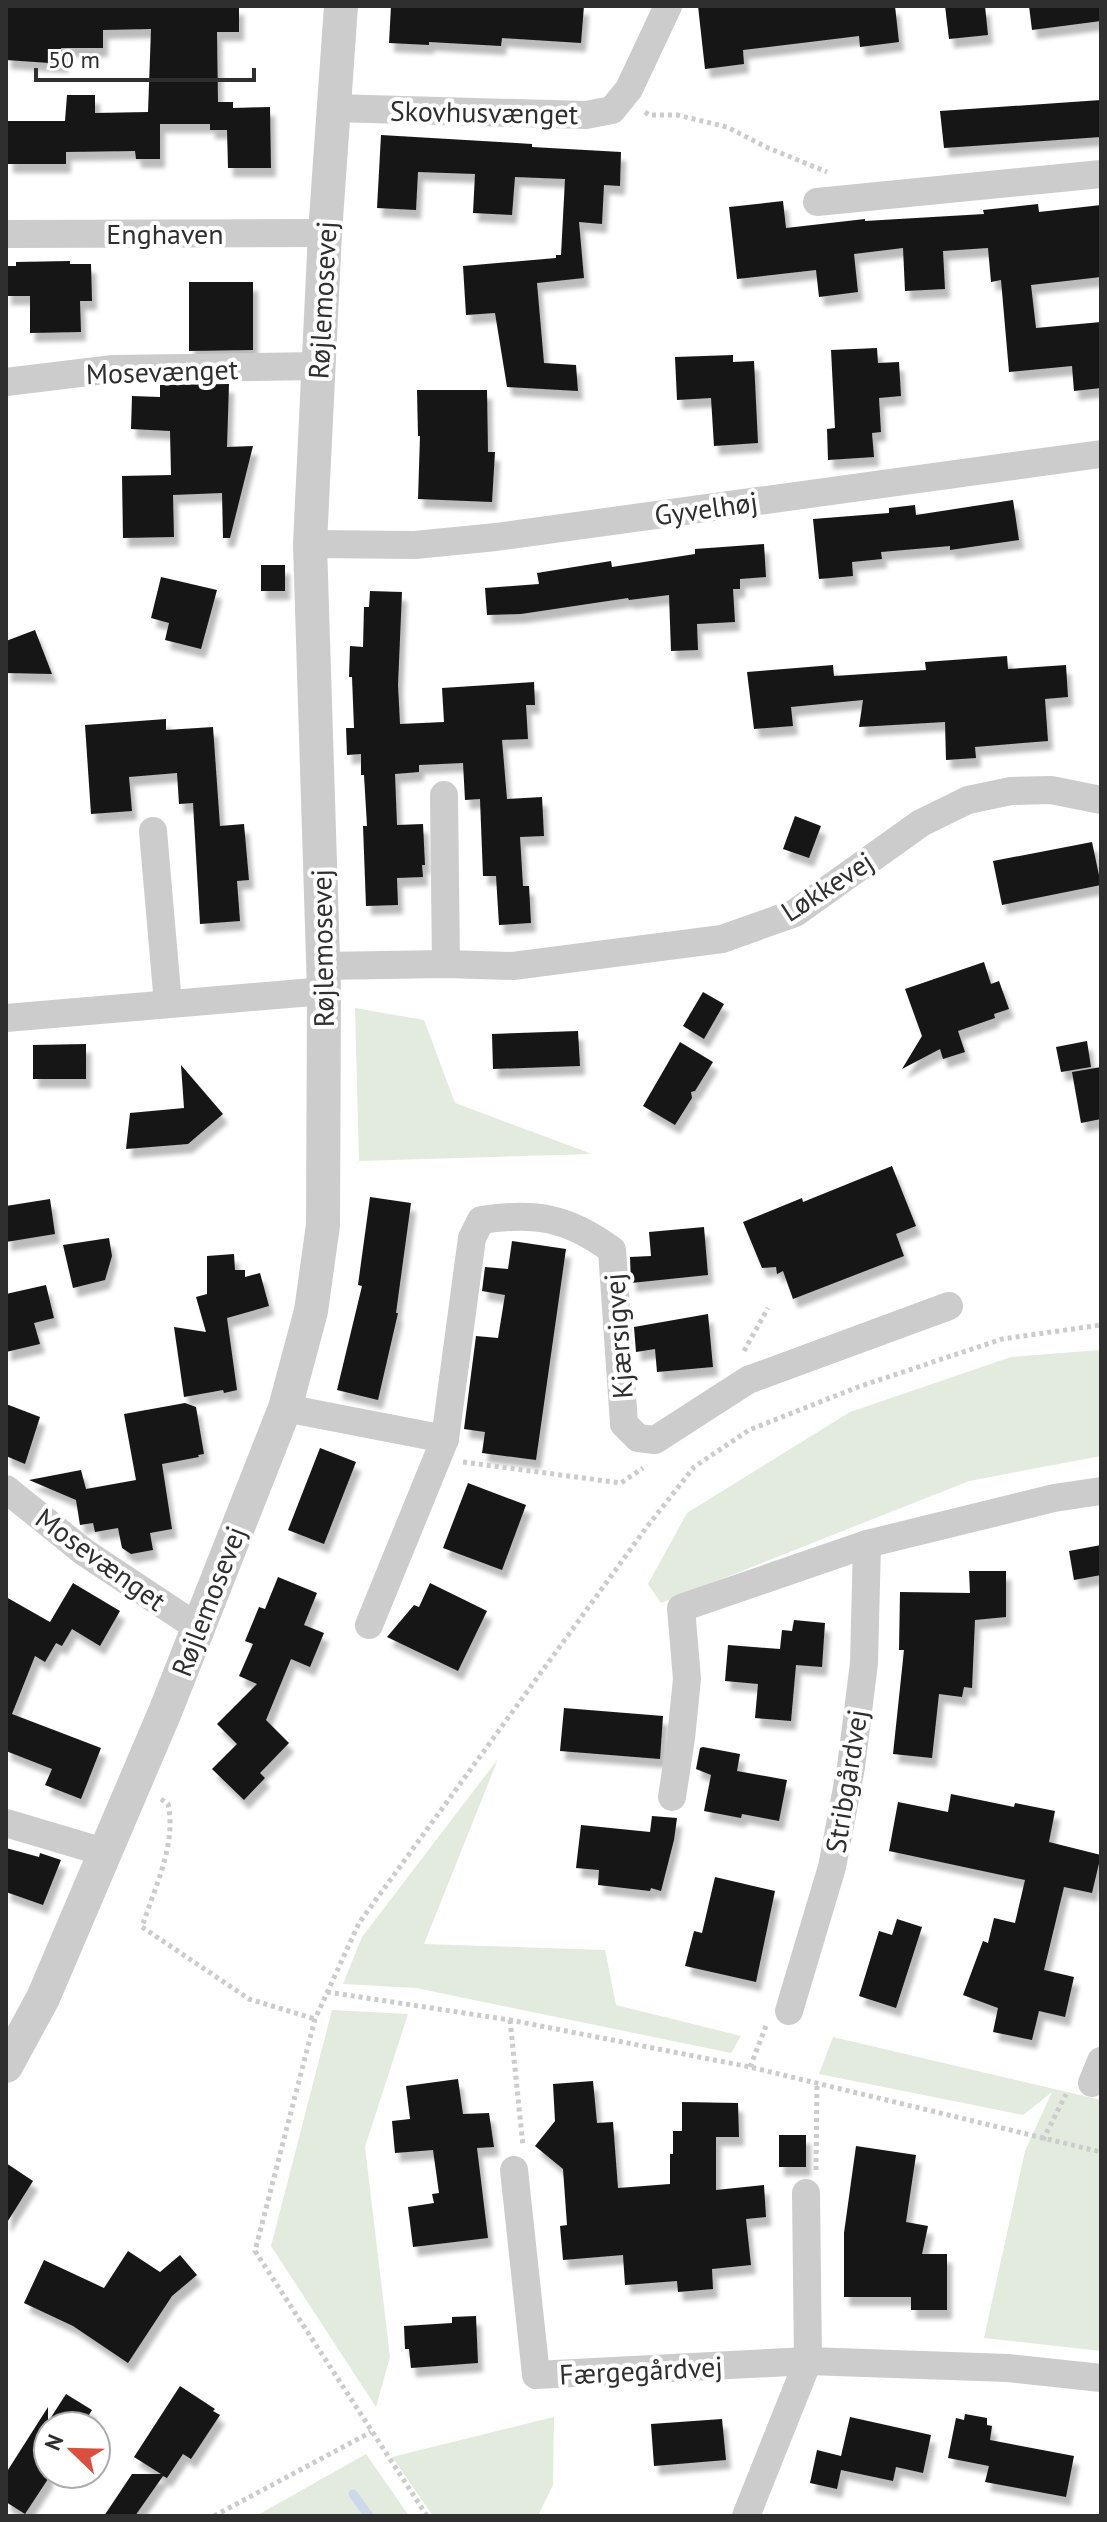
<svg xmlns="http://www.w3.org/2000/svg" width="1107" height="2522" font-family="'PT Sans',sans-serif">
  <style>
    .green { fill: #e3ebde }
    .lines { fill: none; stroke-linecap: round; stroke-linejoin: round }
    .stream { stroke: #ccd9ea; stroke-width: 9 }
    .building { fill: #161616; filter: url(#shadow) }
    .path { stroke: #ccc; stroke-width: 5; stroke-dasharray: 4 4; stroke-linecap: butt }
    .minor { stroke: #ccc; stroke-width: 28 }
    .tertiary { stroke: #ccc; stroke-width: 34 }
    .labels { text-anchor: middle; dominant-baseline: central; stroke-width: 8; stroke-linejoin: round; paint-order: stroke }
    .street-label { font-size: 28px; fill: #2f2f2f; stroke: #fff }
  </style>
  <defs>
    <filter id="shadow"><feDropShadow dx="5" dy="9" stdDeviation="2" flood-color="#0004"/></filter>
  </defs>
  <rect width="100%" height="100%" fill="#fff"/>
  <!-- green -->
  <g class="green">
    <path d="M355 1008 424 1020 455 1103 592 1154 359 1161Z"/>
    <path d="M1101 1350V1456L969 1481 661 1603 648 1584 687 1513 850 1412 1011 1357Z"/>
    <path d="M498 1759 424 1944 605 1950 616 2005 741 2036 731 2053 416 1988 343 1984 362 1937Z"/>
    <path d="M332 2010 408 2014 365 2147 390 2357 376 2407 271 2246Z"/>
    <path d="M833 2037 1101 2100V2351L984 2338 1025 2151 1052 2092 1023 2115 819 2074Z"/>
    <path d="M554 2417 553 2485 538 2516H433L392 2457Z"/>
    <path d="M366 2454 409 2516H256Z"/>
  </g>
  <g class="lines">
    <!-- stream -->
    <path class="stream" d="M353 2494 369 2516"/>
  </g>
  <!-- building -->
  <g class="building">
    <path d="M6 6H239V32H217L218 102H233V108L270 107 271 168H228L227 130H210V124H160V159H136L135 151 66 152V164H8L7 121H65L67 95H95V113L148 112 151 29 103 30V48H61L64 64 6 60Z"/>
    <path d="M391 6H584L581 43 502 38 501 46 429 42V45L389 43Z"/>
    <path d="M698 6H895L899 42 860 47 859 36 743 50 744 64 705 69Z"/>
    <path d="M945 6H985L988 35 949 39Z"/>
    <path d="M1029 6H1101V21L1032 30Z"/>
    <path d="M1101 100V137L944 148 940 111Z"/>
    <path d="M381 135 532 144V147L621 152 620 186 604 185 602 224 579 222 584 278 537 283 544 363 576 365 578 391 507 387 495 313 466 315 463 266 556 258V255H561L565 179 515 177 512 215 473 213 475 174 418 172 416 210 377 208Z"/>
    <path d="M783 201 786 228 865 219V221L984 214 983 210 1038 204 1039 212 1101 205V277L1031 285 1036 328 1101 322V388L1074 391 1072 366 1009 372 1001 280 991 282 988 248 943 251 945 289 905 291 903 248 854 254 858 292 819 297 816 270 737 279 729 207Z"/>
    <path d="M70 261V264H91L92 301H80L81 332 30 333V296H6V266H16V262Z"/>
    <path d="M189 282H253V350L189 351Z"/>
    <path d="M877 348 878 363 899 362 901 396 879 398 881 432 872 433 874 457 828 460 827 429 835 428 831 350Z"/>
    <path d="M733 355V362L754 361 758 443 714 446 711 398 677 400 675 357Z"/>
    <path d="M229 384 227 447 253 446 230 538H223L222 493 173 495 174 537 123 538 122 476 171 475 170 431 131 429 132 396 160 397V385Z"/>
    <path d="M417 390H487L488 452H495L492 502 418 499 420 436H418Z"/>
    <path d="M1013 500 1019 540 950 550V546L881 552 882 559 852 562 853 576 819 579 813 519 889 513V508L915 505 916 515Z"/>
    <path d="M764 544 766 577 740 579V589H733L735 622 697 624 698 650 671 651 669 595 629 600 628 598 521 614 487 615 485 588 539 584 537 573 611 561 612 567 695 554V549Z"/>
    <rect x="261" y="565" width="24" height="26"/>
    <path d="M161 577 217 590 201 649 165 640 169 623 151 618Z"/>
    <path d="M370 591 402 592 398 685 400 724 444 722 442 688 534 682 535 705H526L528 739 502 740 507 799 542 797 544 836 520 837 523 886H529L531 923 499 925 496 876H483L480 799 465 800 463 763 419 765V772L395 774 397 825 423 824 425 865H422L423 877 397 878 398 905 366 906 363 826H367L364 775H361V754L347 755 346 728H354L352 677H349L350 646 363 647 364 607H369Z"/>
    <path d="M35 630 52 674 6 673V641Z"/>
    <path d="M1007 656 1008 669 1066 665 1068 697 1045 699 1048 741 975 747 976 758 946 760 945 722 859 727 863 700 791 707 793 726 754 729 747 672 833 665 834 676 926 670 925 662Z"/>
    <path d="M166 719V730L213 727 220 826 244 824 249 880 237 881 240 921 200 924 193 803 179 804 177 773 129 777 132 811 91 814 85 725Z"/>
    <path d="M795 816 821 826 809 858 783 849Z"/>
    <path d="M1092 842 1101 885 1002 905 993 861Z"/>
    <path d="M984 962 991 984 999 981 1009 1009 994 1014 995 1018 958 1031 965 1052 943 1059 940 1049 902 1069 922 1036 905 989Z"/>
    <path d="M703 992 724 1004 704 1039 683 1026Z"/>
    <path d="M578 1031 580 1066 493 1069 492 1034Z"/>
    <path d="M1087 1041 1091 1067 1061 1072 1056 1047Z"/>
    <path d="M680 1042 713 1062 695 1091 691 1092 692 1098 675 1125 643 1106Z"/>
    <path d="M86 1044V1079H33V1045Z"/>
    <path d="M181 1065 223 1114 188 1144 126 1149 130 1113 184 1108Z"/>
    <path d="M1101 1067V1119L1081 1123 1072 1072Z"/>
    <path d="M892 1166 916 1226 896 1234 904 1256 793 1299 783 1271 777 1274 776 1267 762 1268 743 1222 802 1198 803 1202Z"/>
    <path d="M370 1197 411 1203 396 1313H398L378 1400 337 1390 362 1286 358 1285Z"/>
    <path d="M50 1199 55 1234 6 1242V1206Z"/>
    <path d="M704 1227 708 1275 631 1283 630 1257 651 1256 649 1232Z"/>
    <path d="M109 1238 112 1256 105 1280 73 1288 63 1245Z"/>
    <path d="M512 1241 566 1249 536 1460 482 1453 485 1432 464 1429 476 1336 498 1338 505 1295 482 1291 485 1267 508 1269Z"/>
    <path d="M234 1254 235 1270H245V1277L260 1273 269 1306 227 1318 237 1390 224 1393 223 1390 184 1397 174 1327 206 1332 196 1297 207 1294V1256Z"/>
    <path d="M46 1285 54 1318 34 1323 40 1344 6 1352V1294Z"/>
    <path d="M708 1314 713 1367 657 1372 655 1349 636 1352 634 1327Z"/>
    <path d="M185 1403 196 1407 204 1454 198 1455 199 1457 162 1464 172 1529 150 1533 153 1550 131 1554 122 1548 118 1528 95 1532 93 1523 80 1525 76 1500 29 1480 81 1470 86 1489 136 1480 124 1414Z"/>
    <path d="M6 1404 40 1417 25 1464 6 1456Z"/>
    <path d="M320 1448 356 1462 324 1544 288 1530Z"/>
    <path d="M468 1483 526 1505 502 1570 443 1548Z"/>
    <path d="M1101 1545V1575L1074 1580 1069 1551Z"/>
    <path d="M969 1571H1006V1617L975 1620 972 1688 964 1687 962 1697 939 1694 932 1758 893 1754 904 1650H899L900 1592 970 1593Z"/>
    <path d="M278 1577 317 1593 304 1625 324 1633 310 1667 291 1659 266 1720 289 1743 260 1773 265 1778 244 1800 212 1769 237 1744 217 1724 257 1684 239 1676 253 1644 245 1641 259 1607 265 1609Z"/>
    <path d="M73 1583 120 1611 100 1646 72 1629 62 1646 56 1643 45 1662 35 1656 12 1714 101 1748 81 1799 45 1785 52 1769 6 1751V1597L50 1622Z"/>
    <path d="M430 1583 487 1611 458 1671 387 1637 414 1605 419 1607Z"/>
    <path d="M794 1620 825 1623 822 1667 796 1665 791 1721 755 1718 758 1684 725 1681 728 1645 780 1649 782 1630 792 1631Z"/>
    <path d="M564 1708 663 1716 660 1759 560 1751Z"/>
    <path d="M703 1747 740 1754 737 1771 787 1780 779 1821 742 1814 741 1818 704 1811 711 1775 696 1769 700 1748Z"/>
    <path d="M951 1794 1014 1807 1015 1803 1055 1811 1049 1842 1101 1855 1092 1893 1064 1887 1044 1970 1074 1977 1065 2017 1039 2011 1032 2040 993 2032 998 2008 963 1995 983 1941 988 1943 994 1918 1015 1923 1025 1880 889 1851 898 1802 948 1812Z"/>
    <path d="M652 1816 677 1818 674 1840 661 1891 651 1888 650 1891 598 1885 599 1870 576 1868 581 1825 650 1832Z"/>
    <path d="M6 1848 39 1857 40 1853 61 1860 43 1905 6 1892Z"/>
    <path d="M715 1877 775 1891 756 1982 685 1966 694 1931 702 1933Z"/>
    <path d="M897 1919 922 1927 896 2008 859 1996 879 1931 892 1935Z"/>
    <path d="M458 2079 463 2114 489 2113 494 2147 477 2148 488 2238 413 2247 408 2207 434 2203 432 2194 439 2193 433 2150 395 2153 392 2121 410 2119 406 2086Z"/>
    <path d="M593 2081 597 2123 613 2122 618 2188 670 2184V2154H673V2131H682V2102L738 2103 739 2137H716V2190L764 2185 766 2217 746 2219 751 2265 712 2269 713 2289 678 2292 677 2281 625 2285 623 2255 563 2260 560 2226 567 2225 563 2169 535 2146 555 2121 553 2084Z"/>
    <rect x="779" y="2135" width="27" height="32"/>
    <path d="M856 2146 916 2155 906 2222 928 2226 922 2254H947V2310H911V2297H844V2233Z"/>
    <path d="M6 2163 33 2181 6 2224Z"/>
    <path d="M128 2251 160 2272 180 2255 197 2275 172 2296 128 2363 73 2326 24 2303 44 2260 104 2288Z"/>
    <path d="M476 2316 478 2363 411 2368 409 2349H405L404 2326 452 2323V2317Z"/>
    <path d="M180 2386 215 2409 213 2411 220 2415 191 2459 183 2454 167 2478 163 2476 135 2516H104L132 2474H161L134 2457Z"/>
    <path d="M66 2394 92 2410 82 2426H48V2479L25 2514 6 2502V2473L48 2407V2422Z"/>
    <path d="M965 2414 987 2418V2425L992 2426 990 2440 1074 2456 1066 2497 985 2482 989 2466 948 2458 956 2418 964 2420Z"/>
    <path d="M850 2417 931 2435 923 2473 896 2467 893 2481 841 2470 837 2489 810 2483 817 2450 841 2456Z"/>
    <path d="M722 2419 726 2460 654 2466 651 2424Z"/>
  </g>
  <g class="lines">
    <!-- path -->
    <g class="path">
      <path d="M645 112 649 115H677L727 127 766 147 827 172"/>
      <path d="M744 1351 768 1308"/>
      <path d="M463 1462 621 1483 643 1468"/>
      <path d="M161 1799 168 1804C177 1844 154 1889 142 1927L249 1999 315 2019"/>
      <path d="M327 1992 510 2020 750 2067 1101 2152"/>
      <path d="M510 2020 523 2146"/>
      <path d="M750 2067 766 2026"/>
      <path d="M1043 2140 1066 2094"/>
      <path d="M816 2170 817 2084"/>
      <path d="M214 2516 371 2432"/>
      <path d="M427 2516 255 2251 315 2019 359 1923 646 1528 694 1467 749 1430 858 1387 1002 1339 1101 1325"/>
    </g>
    <!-- minor -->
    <g class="minor">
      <path d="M333 108 586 115 612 110 629 89 668 6"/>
      <path d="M817 202 1101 174"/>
      <path d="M6 234 325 233"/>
      <path d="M6 382 113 369 318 366"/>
      <path d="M310 544 415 545 496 537 1101 454"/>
      <path d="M444 795 446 964"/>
      <path d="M153 831 168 1004"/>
      <path d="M323 966 446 964 513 966 722 939 795 913 921 823 968 800 1011 791 1051 790 1101 800"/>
      <path d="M6 1018 324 991"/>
      <path d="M285 1408 445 1439 472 1238 481 1220C535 1212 567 1217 612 1250L624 1424 638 1438 655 1440 748 1380 949 1306"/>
      <path d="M6 1489 84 1552 197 1627"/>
      <path d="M369 1625 445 1439"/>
      <path d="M672 1797 681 1738 687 1679 681 1608 867 1544 1054 1498 1101 1491"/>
      <path d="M6 1823 107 1853"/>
      <path d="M789 2011 832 1867 851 1767 864 1663 867 1544"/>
      <path d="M1092 2083 1101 2061"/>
      <path d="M514 2170 536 2375 808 2361 1008 2368 1101 2378"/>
      <path d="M746 2516 808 2361 806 2193"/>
    </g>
    <!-- tertiary -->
    <path class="tertiary" d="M6 2066 43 1998 165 1712 285 1408 311 1311 323 1225 324 991 310 544 325 233 341 6"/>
  </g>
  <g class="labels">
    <!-- street labels -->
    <g class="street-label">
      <text transform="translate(484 112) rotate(1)">Skovhusvænget</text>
      <text x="165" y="233">Enghaven</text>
      <text transform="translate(322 300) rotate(-87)">Røjlemosevej</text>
      <text transform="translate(162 371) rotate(-2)">Mosevænget</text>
      <text transform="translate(706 508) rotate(-8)">Gyvelhøj</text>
      <text transform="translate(827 886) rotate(-33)">Løkkevej</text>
      <text transform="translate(322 948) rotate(-91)">Røjlemosevej</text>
      <text transform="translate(618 1336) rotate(-94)">Kjærsigvej</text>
      <text transform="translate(101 1559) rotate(36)">Mosevænget</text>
      <text transform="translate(208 1601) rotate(-69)">Røjlemosevej</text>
      <text transform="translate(846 1781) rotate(-81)">Stribgårdvej</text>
      <text transform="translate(641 2370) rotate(-3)">Færgegårdvej</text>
    </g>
  </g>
  <!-- border -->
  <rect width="1107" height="2522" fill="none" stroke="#2f2f2f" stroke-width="16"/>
  <!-- north arrow -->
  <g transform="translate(72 2450) rotate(293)"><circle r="38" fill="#ffffff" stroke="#acacac" stroke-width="2"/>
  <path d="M0-6L14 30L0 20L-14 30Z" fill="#da4f3e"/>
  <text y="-12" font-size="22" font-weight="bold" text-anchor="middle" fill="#2f2f2f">N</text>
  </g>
  <!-- scale -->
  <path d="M36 68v12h218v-12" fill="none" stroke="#2f2f2f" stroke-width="4"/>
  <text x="48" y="68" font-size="24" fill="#2f2f2f" stroke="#ffffff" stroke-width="6" paint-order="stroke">50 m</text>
</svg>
